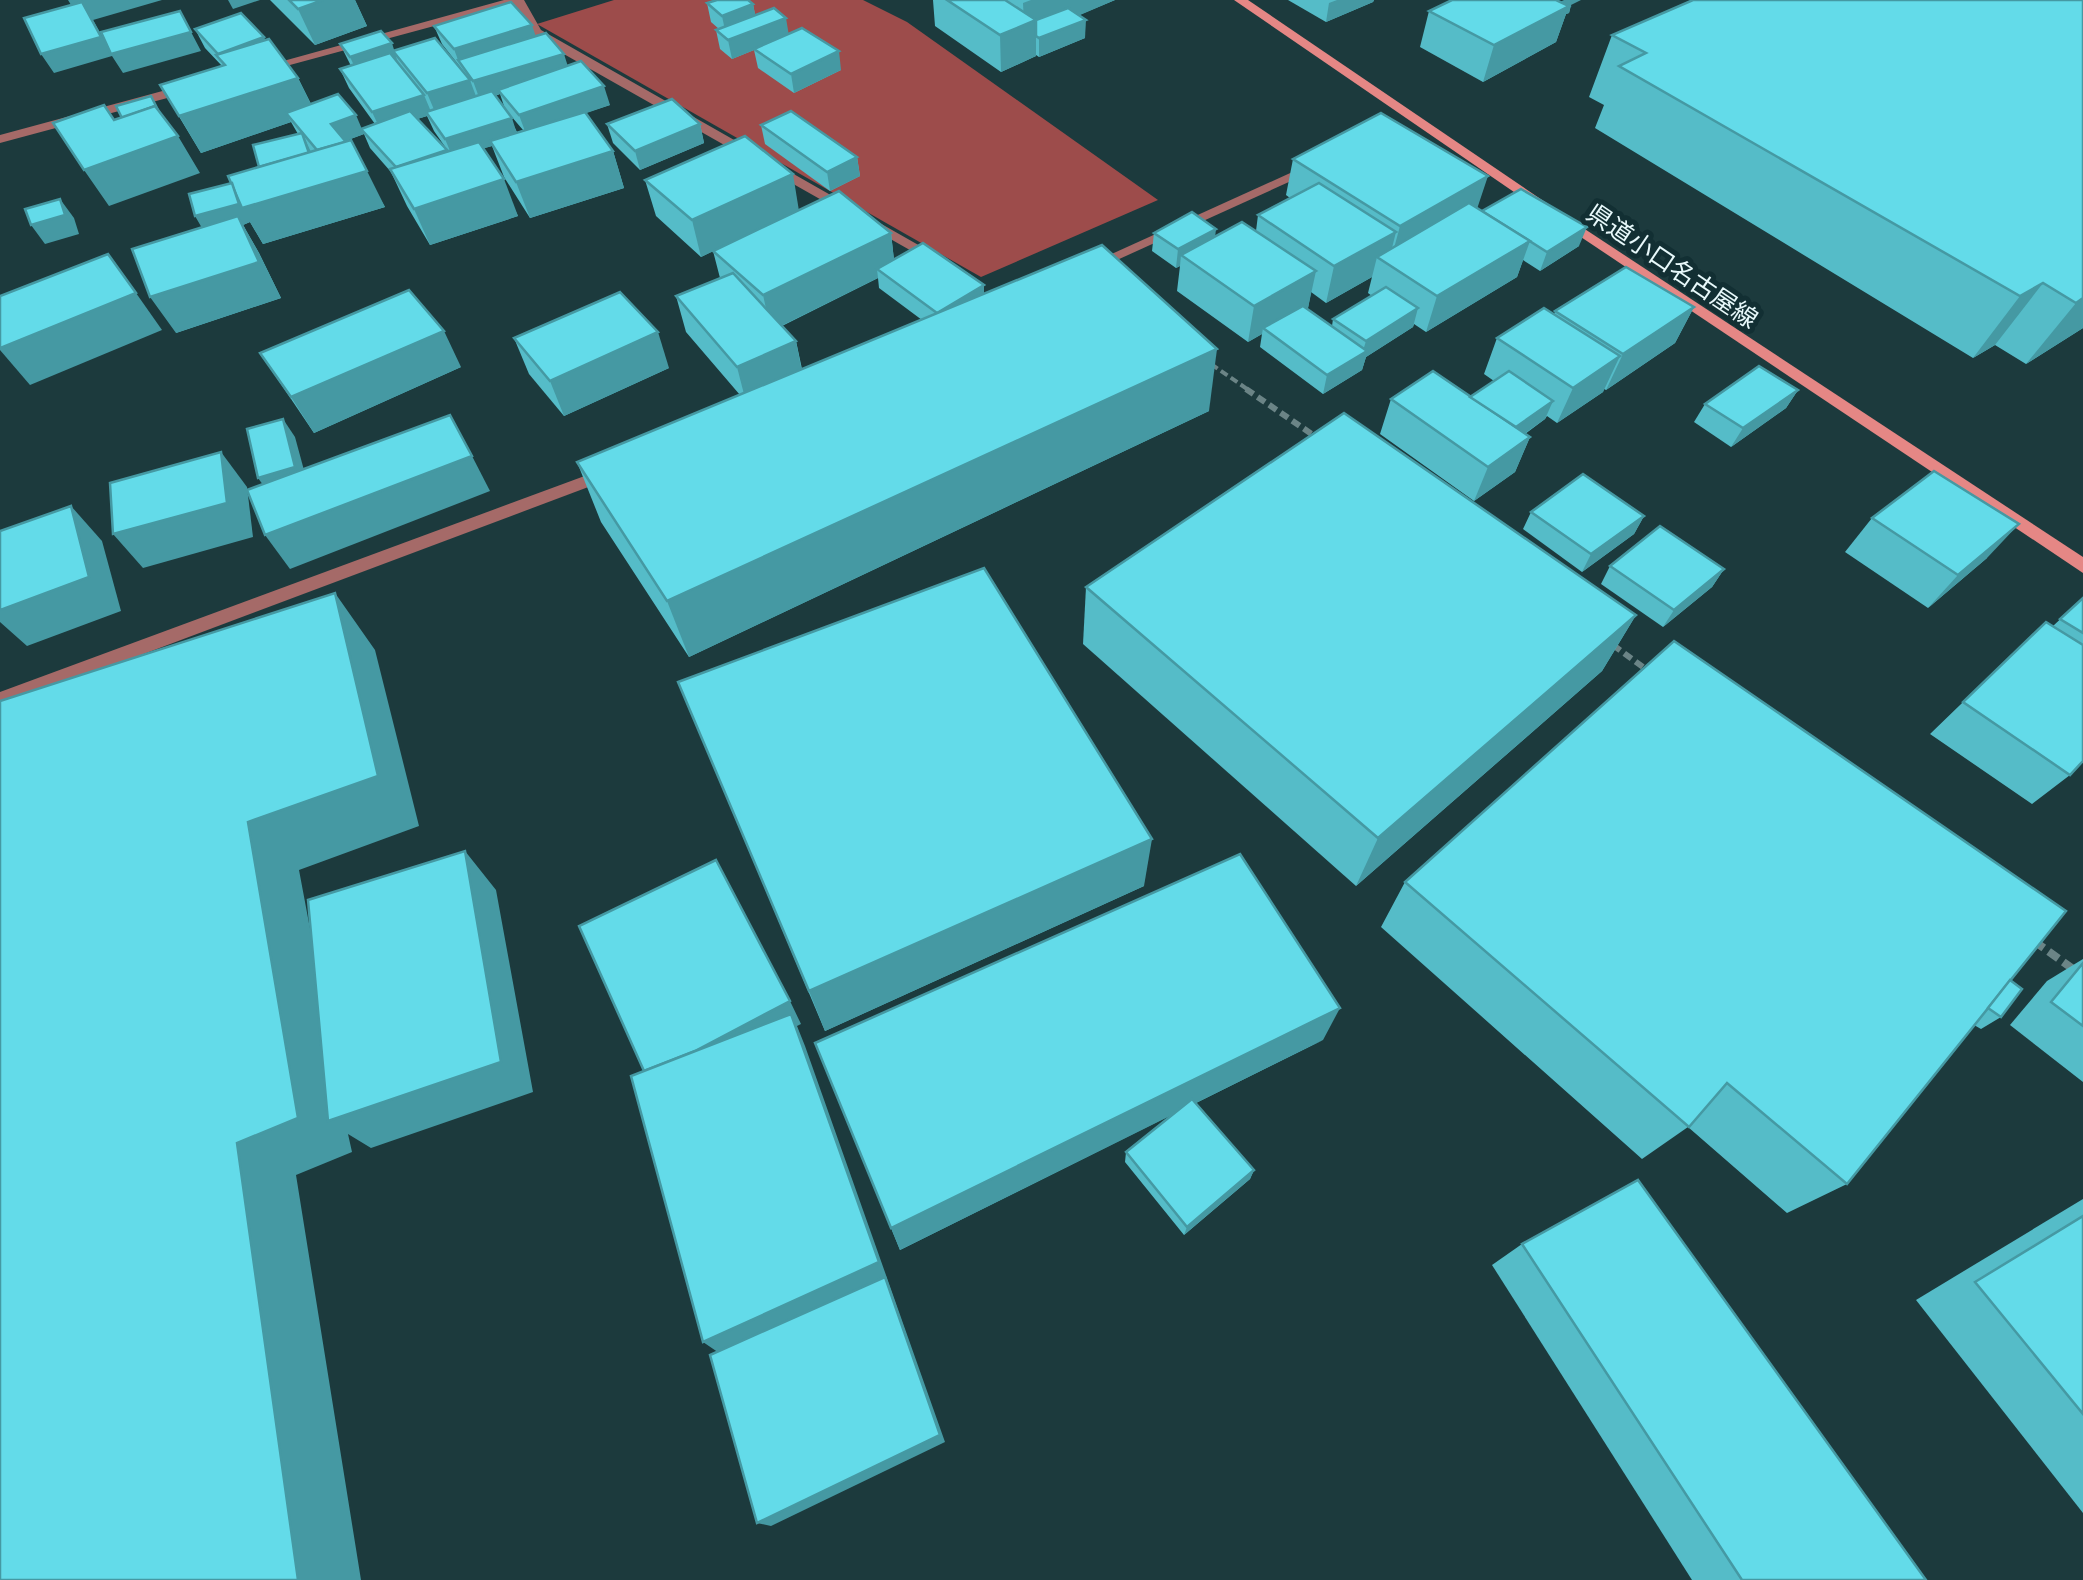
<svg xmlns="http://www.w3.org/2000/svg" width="2083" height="1580" font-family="Barlow,'Noto Sans JP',sans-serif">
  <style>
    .forest { fill: #9d4c4b }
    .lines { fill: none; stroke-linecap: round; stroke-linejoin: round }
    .path-far2 { stroke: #6b8486; stroke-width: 4; stroke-dasharray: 8 4; stroke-linecap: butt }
    .path-far1 { stroke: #6b8486; stroke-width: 6; stroke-dasharray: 9 5; stroke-linecap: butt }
    .path { stroke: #6b8486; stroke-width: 8; stroke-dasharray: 12 6; stroke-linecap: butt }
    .minor { fill: #a56a68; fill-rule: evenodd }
    .secondary { fill: #e58785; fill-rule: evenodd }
    .wall { fill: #55bcc8; fill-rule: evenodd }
    .shaded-wall { fill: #4599a3 }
    .building { fill: #63dbe9; stroke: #4599a3; stroke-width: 2.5 }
    .labels { text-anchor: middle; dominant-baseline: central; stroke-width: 10; stroke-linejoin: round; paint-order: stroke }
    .far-street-label { font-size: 25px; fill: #e8f9fb; stroke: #122f33 }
  </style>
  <rect width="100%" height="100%" fill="#1c3a3d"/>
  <!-- forest -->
  <path class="forest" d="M614 0H863L907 22 1158 200 981 277 537 24Z"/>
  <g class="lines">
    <!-- path-far2 -->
    <path class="path-far2" d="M1211 364 1250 391"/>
    <!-- path-far1 -->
    <g class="path-far1">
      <path d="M1246 389 1316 437"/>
      <path d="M1613 645 1647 670"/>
    </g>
    <!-- path -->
    <path class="path" d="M2034 941 2083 976"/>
    <!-- minor -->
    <g class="minor">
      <path d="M504 0H524L541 30 943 259 941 262H931L532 36 512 5 264 72 258 68Z"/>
      <path d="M192 83 199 87 197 90 0 143V135Z"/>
      <path d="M1310 164 1322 167 1095 270 1090 272 1083 267Z"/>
      <path d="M609 467 615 469V477L0 708V692Z"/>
    </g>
    <!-- secondary -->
    <g class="secondary">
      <path d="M1234 0H1248L1548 204 1536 207Z"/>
      <path d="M1565 216 2083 557V573L1560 223 1558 220Z"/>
    </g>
  </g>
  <!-- wall -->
  <g class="wall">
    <path d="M270 0H355L367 26 315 45Z"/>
    <path d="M933 0H1115L1079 15 1085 38 1039 57 1036 55V56L1001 72 935 26Z"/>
    <path d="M1288 0H1374L1373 2 1326 22Z"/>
    <path d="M2083 0V328L2026 364 1995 345 1973 358 1595 128 1604 105 1589 97 1612 35Z"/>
    <path d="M707 3 753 4 755 15 789 34 841 70 794 93 758 68 754 50 732 59 720 49 716 30 719 29 711 22Z"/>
    <path d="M1571 5 1569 13 1566 14 1556 42 1483 82 1420 47 1429 11Z"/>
    <path d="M434 26 535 36 610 105 585 113 613 151 624 188 530 218 504 177 492 146 484 148 518 216 430 245 407 206 391 172 370 148 364 134 345 141 385 207 263 244 250 222 243 225 259 253 281 298 176 333 202 227 232 183 259 167 298 134 291 122 201 153 160 85 222 66 205 48 195 29 266 40 298 78 311 104 362 129 375 124 349 88 340 69 351 66 340 44 395 50 461 68 442 44ZM500 94 505 109 495 96ZM505 109 523 130 517 132ZM427 116 434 131 448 151 417 119Z"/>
    <path d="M607 124H700L704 143 640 170 613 143Z"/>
    <path d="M761 125 857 157 860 176 830 191 765 144Z"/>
    <path d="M1293 159 1478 209 1579 246 1540 271 1523 260 1517 277 1426 332 1414 324 1413 327 1366 357 1362 370 1323 394 1260 347 1262 334 1248 342 1177 291 1180 266 1176 268 1152 251 1154 233 1215 236 1256 231 1258 215 1290 198 1286 195ZM1372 277 1368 293 1372 296 1333 319 1332 326 1306 308H1308L1311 292 1326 303Z"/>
    <path d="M645 180 799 210 891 233 894 260 984 294 1209 411 689 657 601 522 577 462 740 395 686 332 676 296 720 278 713 251 701 257 656 216ZM878 278 879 288 922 320 802 369 796 341 782 326Z"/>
    <path d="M1694 307 1675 343 1606 390 1604 389 1603 392 1557 423 1547 416 1545 419 1525 434 1530 437 1515 472 1474 501 1380 434 1391 399 1470 397 1494 381 1484 374 1497 338 1554 315 1555 311Z"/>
    <path d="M514 338 669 368 564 416 529 374Z"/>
    <path d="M260 353 461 367 314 433Z"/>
    <path d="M1798 390 1786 408 1731 447 1694 422 1705 404Z"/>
    <path d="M1531 512 1644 516 1634 534 1582 572 1523 529Z"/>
    <path d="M1872 518 1987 558 1928 608 1845 552Z"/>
    <path d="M1610 566 1724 569 1712 587 1663 627 1601 584Z"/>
    <path d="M1086 587 1636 615 1602 671 1356 886 1083 644Z"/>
    <path d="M2083 598V761L2070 775 2032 804 1930 734 2046 622 2053 626Z"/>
    <path d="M678 682 1144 886 825 1031Z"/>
    <path d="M1405 882 2010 980 2001 1017 1981 1029 1974 1025 1847 1184 1787 1213 1688 1127 1642 1159 1381 927Z"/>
    <path d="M2083 959V1082L2010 1025 2047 981Z"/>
    <path d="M1323 1040 1196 1103 1254 1170 1250 1179 1184 1235 1125 1162 1126 1152 1173 1114 900 1250 891 1228Z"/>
    <path d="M2083 1199V1513L1916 1300Z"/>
    <path d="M1522 1244 1926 1580H1692L1492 1265Z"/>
  </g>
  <!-- shaded-wall -->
  <g class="shaded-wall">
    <path d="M68 0H162L93 20 112 54 180 11 201 51 123 73 112 56 54 73 41 54 82 23Z"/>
    <path d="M228 0H260L233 9Z"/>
    <path d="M323 0H355L367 26 315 45 298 9Z"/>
    <path d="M1031 0H1115L1036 34V56L1001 72 1000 35 1024 25 1023 3Z"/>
    <path d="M1337 0H1374L1373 2 1326 22 1329 3Z"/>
    <path d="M1564 0H1581L1571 5 1569 13 1566 14 1556 42 1483 82 1494 45 1543 10Z"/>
    <path d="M753 4 757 23 726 35 722 16Z"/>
    <path d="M786 18 789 36 732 59 728 40Z"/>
    <path d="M1086 20 1085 38 1039 57V38Z"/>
    <path d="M532 25 538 43 458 60 454 49Z"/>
    <path d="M264 37 274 56 218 54Z"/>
    <path d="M392 43 398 63 359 76 350 57Z"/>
    <path d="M839 51 841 70 794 93 791 74Z"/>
    <path d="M564 54 570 73 498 90 500 94 480 100 473 81Z"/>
    <path d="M298 78 316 114 286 113 291 122 201 153 179 116Z"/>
    <path d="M470 80 477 99 435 112 427 93Z"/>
    <path d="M604 86 610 105 526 134 519 115Z"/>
    <path d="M424 95 432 114 426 112 427 116 381 131 372 112Z"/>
    <path d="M151 96 174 138 178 136 200 173 109 206 84 170Z"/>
    <path d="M356 115 364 134 340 143 331 124Z"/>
    <path d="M512 118 518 137 490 141 492 146 453 158 445 139Z"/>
    <path d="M700 124 704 143 640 170 635 151Z"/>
    <path d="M302 133 311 152 367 171 385 207 263 244 250 222 243 225 259 253 281 298 176 333 150 297 206 235 195 216 244 202Z"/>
    <path d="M613 151 624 188 530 218 516 182Z"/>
    <path d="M857 157 860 176 830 191 827 172Z"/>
    <path d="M793 174 799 211 701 257 692 220Z"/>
    <path d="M1488 176 1476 212 1390 263 1400 226Z"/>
    <path d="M504 179 518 216 430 245 414 209Z"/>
    <path d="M60 199 74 218 79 234 45 244 31 225Z"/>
    <path d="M1587 227 1579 246 1540 271 1547 252Z"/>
    <path d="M1216 229 1214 247 1181 255 1180 266 1176 268 1178 249Z"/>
    <path d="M1396 232 1388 264 1377 257 1372 277 1326 303 1334 266Z"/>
    <path d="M891 233 895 269H877L878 278 771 331 763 295Z"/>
    <path d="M1530 241 1517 277 1426 332 1437 296Z"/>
    <path d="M1316 271 1308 308 1267 331 1263 328 1262 334 1248 342 1254 306Z"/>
    <path d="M2043 283 1995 345 1973 358 2020 296Z"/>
    <path d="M984 285V304L937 313Z"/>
    <path d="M136 293 162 330 30 385 0 350V348Z"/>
    <path d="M2083 298V328L2026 364 2076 303Z"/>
    <path d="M1694 307 1675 343 1606 390 1623 354Z"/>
    <path d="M1418 308 1413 327 1366 357 1362 370 1323 394 1327 375 1362 354 1366 341Z"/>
    <path d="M444 331 461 367 314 433 291 397Z"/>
    <path d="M658 332 669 368 564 416 550 381Z"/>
    <path d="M796 341 803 377 746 402 737 367Z"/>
    <path d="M1217 349 1209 411 689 657 667 601Z"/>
    <path d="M1620 356 1603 392 1557 423 1573 388Z"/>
    <path d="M1798 390 1786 408 1731 447 1743 428Z"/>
    <path d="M1553 401 1545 419 1496 454 1504 436Z"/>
    <path d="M283 419 295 437 308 485 271 496 258 478Z"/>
    <path d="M1530 437 1515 472 1474 501 1488 467Z"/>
    <path d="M221 452 247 487 253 537 143 568 113 534Z"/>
    <path d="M472 456 490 491 290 569 265 535Z"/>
    <path d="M71 506 102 541 121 611 27 646 0 622V610Z"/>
    <path d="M1644 516 1634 534 1582 572 1591 554Z"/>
    <path d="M2019 524 1987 558 1928 608 1958 575Z"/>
    <path d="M1724 569 1712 587 1663 627 1674 610Z"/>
    <path d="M335 593 375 650 419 826 299 870 345 1115 465 851 496 890 533 1092 371 1148 348 1134 352 1152 296 1175 361 1580H298L237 1143 248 822Z"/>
    <path d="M1636 615 1602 671 1356 886 1378 838Z"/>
    <path d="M1152 839 1144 886 825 1031 809 991Z"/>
    <path d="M790 1001 801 1024 797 1026 805 1046 945 1442 771 1526 757 1523 725 1357 703 1342 647 1077Z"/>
    <path d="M1340 1008 1323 1040 900 1250 891 1228Z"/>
    <path d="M1254 1170 1250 1179 1184 1235 1187 1227Z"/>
  </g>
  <!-- building -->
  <g class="building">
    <path d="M289 0H323L298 9Z"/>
    <path d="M717 0H748L753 4 722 16 707 3Z"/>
    <path d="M947 0H1005L1036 20 1000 35Z"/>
    <path d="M1452 0H1556L1569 6 1494 45 1429 11Z"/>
    <path d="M1693 0H2083V298L2076 303 2043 283 2020 296 1619 66 1646 53 1612 35Z"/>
    <path d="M82 2 101 37 41 54 24 18Z"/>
    <path d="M511 2 532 25 454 49 434 26Z"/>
    <path d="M774 8 786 18 728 40 716 30Z"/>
    <path d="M1068 8 1086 20 1039 38 1036 36V20Z"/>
    <path d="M180 11 191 32 111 54 101 32Z"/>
    <path d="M241 13 264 37 218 54 195 29Z"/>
    <path d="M802 28 839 51 791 74 754 49Z"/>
    <path d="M381 31 392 43 350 57 340 44Z"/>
    <path d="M546 33 564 54 473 81 458 60Z"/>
    <path d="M435 38 470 80 427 93 393 51Z"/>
    <path d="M269 39 298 78 179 116 160 85 225 65 216 55Z"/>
    <path d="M390 53 424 95 372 112 340 69Z"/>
    <path d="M581 61 604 86 519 115 498 90Z"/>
    <path d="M492 91 512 118 445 139 426 112Z"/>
    <path d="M338 94 356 115 331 124 346 142 317 150 286 113Z"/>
    <path d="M151 96 159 112 155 106 122 118 116 106Z"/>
    <path d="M672 99 700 124 635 151 607 124Z"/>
    <path d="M104 105 114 120 155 106 178 136 84 170 53 123Z"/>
    <path d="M410 111 447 150 396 167 361 129Z"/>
    <path d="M791 111 857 157 827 172 761 125Z"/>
    <path d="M585 112 613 151 516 182 490 141Z"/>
    <path d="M1381 113 1488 176 1400 226 1293 159Z"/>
    <path d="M302 133 309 153 259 167 253 145Z"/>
    <path d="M745 136 793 174 692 220 645 180Z"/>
    <path d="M351 140 367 171 242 208 228 176Z"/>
    <path d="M479 142 504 179 414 209 390 169Z"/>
    <path d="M232 183 239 204 195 216 189 194Z"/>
    <path d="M1319 183 1396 232 1334 266 1258 215Z"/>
    <path d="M1521 189 1587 227 1547 252 1482 211Z"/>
    <path d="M839 191 891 233 763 295 713 251Z"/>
    <path d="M60 199 65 215 31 225 25 209Z"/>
    <path d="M1469 203 1530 241 1437 296 1377 257Z"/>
    <path d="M1192 212 1216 229 1178 249 1154 233Z"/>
    <path d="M238 216 259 262 150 297 132 249Z"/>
    <path d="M1242 222 1316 271 1254 306 1181 255Z"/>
    <path d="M923 243 984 285 937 313 877 269Z"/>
    <path d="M1102 245 1217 349 667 601 577 462Z"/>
    <path d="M108 254 136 293 0 348V296Z"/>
    <path d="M1626 267 1694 307 1623 354 1555 311Z"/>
    <path d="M733 273 796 341 737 367 676 296Z"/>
    <path d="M1386 287 1418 308 1366 341 1333 319Z"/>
    <path d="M409 290 444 331 291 397 260 353Z"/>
    <path d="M620 292 658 332 550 381 514 338Z"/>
    <path d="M1303 306 1367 351 1327 375 1263 328Z"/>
    <path d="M1544 308 1620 356 1573 388 1497 338Z"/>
    <path d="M1759 366 1798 390 1743 428 1705 404Z"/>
    <path d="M1433 371 1530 437 1488 467 1391 399Z"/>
    <path d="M1509 371 1553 401 1516 427 1470 397Z"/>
    <path d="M1344 413 1636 615 1378 838 1086 587Z"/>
    <path d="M450 415 472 456 265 535 247 490Z"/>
    <path d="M283 419 295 467 258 478 247 429Z"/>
    <path d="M221 452 227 503 113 534 110 483Z"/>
    <path d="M1934 471 2019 524 1958 575 1872 518Z"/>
    <path d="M1583 474 1644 516 1591 554 1531 512Z"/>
    <path d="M71 506 89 577 0 610V531Z"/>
    <path d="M1660 526 1724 569 1674 610 1610 566Z"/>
    <path d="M984 568 1152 839 809 991 678 682Z"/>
    <path d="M335 593 378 776 248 822 298 1118 237 1143 298 1580H0V701Z"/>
    <path d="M2083 598V633L2060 619Z"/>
    <path d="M2046 622 2083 645V761L2070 775 1963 702Z"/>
    <path d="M1674 641 2066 911 1847 1184 1727 1083 1689 1127 1405 882Z"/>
    <path d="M465 851 501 1062 328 1121 308 900Z"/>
    <path d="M1240 854 1340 1008 891 1228 815 1043Z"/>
    <path d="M716 860 790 1001 695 1051 644 1071 579 926Z"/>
    <path d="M2083 963V1026L2051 1002Z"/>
    <path d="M2010 980 2022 989 2001 1017 1988 1008Z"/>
    <path d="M791 1014 879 1262 703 1342 631 1076Z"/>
    <path d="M1192 1099 1254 1170 1187 1227 1126 1152Z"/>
    <path d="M1638 1180 1926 1580H1742L1522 1244Z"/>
    <path d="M2083 1216V1414L1975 1282Z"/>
    <path d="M885 1277 940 1435 757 1523 710 1355Z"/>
  </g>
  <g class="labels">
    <!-- far-street labels -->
    <g class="far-street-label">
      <text transform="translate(1673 265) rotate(34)">県道小口名古屋線</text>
    </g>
  </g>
</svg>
